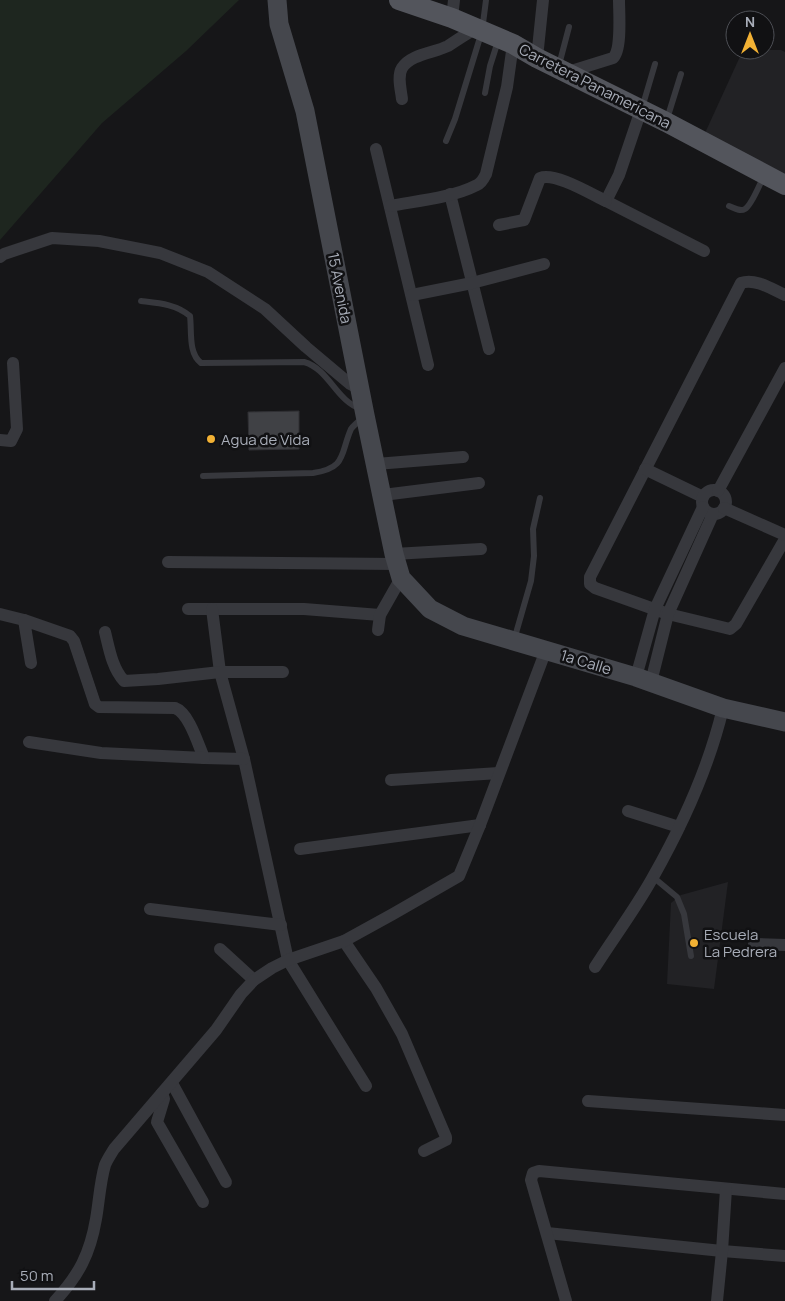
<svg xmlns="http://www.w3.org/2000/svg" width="785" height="1301" font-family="Manrope,sans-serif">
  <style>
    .built { fill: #222225 }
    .green { fill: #1e261f }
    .building { fill: #404145; stroke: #303034 }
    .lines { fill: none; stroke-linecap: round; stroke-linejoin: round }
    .lane { stroke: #37383d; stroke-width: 6 }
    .street { stroke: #37383d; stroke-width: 12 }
    .secondary { stroke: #45474d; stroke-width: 19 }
    .primary { stroke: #53555c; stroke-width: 20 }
    .poi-dot { fill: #f2b134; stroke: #111113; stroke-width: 2 }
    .labels { text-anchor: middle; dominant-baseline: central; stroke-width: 5; stroke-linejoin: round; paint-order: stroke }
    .street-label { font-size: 15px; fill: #a8adb8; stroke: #111113 }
    .poi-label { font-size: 15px; fill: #a8adb8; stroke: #111113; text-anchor: start }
  </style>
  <rect width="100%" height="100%" fill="#161618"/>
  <!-- built -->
  <g class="built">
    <path d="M743 50H781L785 52V176L705 133Z"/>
    <path d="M728 882 714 989 667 984 671 903 681 895Z"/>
  </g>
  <!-- green -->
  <path class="green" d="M0 0H239L186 51 102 123 0 240Z"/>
  <!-- building -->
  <path class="building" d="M299 411V449L249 450 248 412Z"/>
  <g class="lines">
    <!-- lane -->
    <g class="lane">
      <path d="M559 65 569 27"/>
      <path d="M485 93 490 66 498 41"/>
      <path d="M642 108 655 64"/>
      <path d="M667 119 681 74"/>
      <path d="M446 141 455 119 482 31 486 0"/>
      <path d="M729 206C734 208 740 212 745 209 752 205 760 183 764 176"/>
      <path d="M141 301C158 303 176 304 190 316 192 331 188 353 201 363L304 362C329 369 336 401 361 409"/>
      <path d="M203 476 313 473C347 468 340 454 351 429 354 425 359 421 363 418"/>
      <path d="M514 640 531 581 534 556 533 529 540 498"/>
      <path d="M653 877 677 897 684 914 691 956"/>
    </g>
    <!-- street -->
    <g class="street">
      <path d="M452 18 454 0"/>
      <path d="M537 58 543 0"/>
      <path d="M568 72 613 58C622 50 619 13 619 0"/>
      <path d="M402 99C401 90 397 76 402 68 411 54 434 53 448 46 457 40 466 34 475 29"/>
      <path d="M641 110 619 175 606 201 704 251"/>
      <path d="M376 149 428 365"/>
      <path d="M450 194 489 349"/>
      <path d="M390 206C416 201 452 198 477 185 482 183 484 178 486 174L507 87 513 44"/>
      <path d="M499 225 524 220 540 178C555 172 591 194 606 201"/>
      <path d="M0 257 4 254 52 238 99 241 160 253 208 272 265 309 306 347 350 384 360 389"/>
      <path d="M412 295 472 283 544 264"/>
      <path d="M785 295C772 289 755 278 741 283L590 577V584L595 588 668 614 730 629 736 624 785 539"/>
      <path d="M0 440 11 441 17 429 13 363"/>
      <path d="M376 464 463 457"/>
      <path d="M645 469 703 497"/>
      <circle cx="714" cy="502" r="12"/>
      <path d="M718 491 785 368"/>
      <path d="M383 495 479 483"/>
      <path d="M724 508 785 535"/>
      <path d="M394 554 481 549"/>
      <path d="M168 562 397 564"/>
      <path d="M188 609H304L380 615"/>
      <path d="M212 609 220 672 244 759 288 960 366 1086"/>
      <path d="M0 614 24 620"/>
      <path d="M378 630 380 615 401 578"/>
      <path d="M105 632C109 648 112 668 124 681L158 679 220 672H283"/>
      <path d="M31 663 24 620 70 636 74 641 95 704 99 707 175 708C189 713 198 744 204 758L244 759"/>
      <path d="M636 677 655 609 703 507"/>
      <path d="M651 682 668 614 713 514"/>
      <path d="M29 742 101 753 204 758"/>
      <path d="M391 780 499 773"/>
      <path d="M628 811 679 827"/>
      <path d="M300 849 480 825"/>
      <path d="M150 909 281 925"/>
      <path d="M344 941 376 988 402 1034 446 1137V1140L424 1151"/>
      <path d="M754 944 785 945"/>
      <path d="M220 949 254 980"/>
      <path d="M595 967C614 937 636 908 653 877 683 824 709 767 723 708"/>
      <path d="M172 1083 226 1182"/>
      <path d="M162 1093 164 1099 157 1122 203 1202"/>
      <path d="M588 1101 785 1115"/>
      <path d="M547 1233 722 1251 785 1256"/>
      <path d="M55 1301C79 1275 90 1254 96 1219 99 1202 100 1182 105 1165 107 1160 111 1154 114 1149L216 1030 241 994 254 980 272 968 288 960 344 941 393 914 459 876 480 825 546 650"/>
      <path d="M566 1301 531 1180 533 1173 539 1171 785 1194"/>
      <path d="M717 1301 722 1251 726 1189"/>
    </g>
    <!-- secondary -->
    <path class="secondary" d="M277 0 279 24 305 111 365 415 394 554 401 578 430 609 463 626 636 677 723 708 785 722"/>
    <!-- primary -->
    <path class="primary" d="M399 0 452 18 513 44 537 58 666 122 785 185"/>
  </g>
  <!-- markers -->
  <g class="poi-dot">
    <circle cx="211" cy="439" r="5"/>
    <circle cx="694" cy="943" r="5"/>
  </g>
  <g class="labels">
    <!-- street labels -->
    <g class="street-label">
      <text transform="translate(595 86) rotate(27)">Carretera Panamericana</text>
      <text transform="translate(340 288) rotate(79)">15 Avenida</text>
      <text transform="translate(586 662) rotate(17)">1a Calle</text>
    </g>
    <!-- poi labels -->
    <g class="poi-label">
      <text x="221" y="439">Agua de Vida</text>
      <text x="704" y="934">Escuela<tspan x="704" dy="17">La Pedrera</tspan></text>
    </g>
  </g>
  <!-- north arrow -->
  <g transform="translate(750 35)"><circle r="24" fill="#111113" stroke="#4d4f55"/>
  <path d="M0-4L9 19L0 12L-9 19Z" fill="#f2b134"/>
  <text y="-8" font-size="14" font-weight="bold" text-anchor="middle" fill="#a8adb8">N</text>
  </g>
  <!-- scale -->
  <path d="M12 1281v8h82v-8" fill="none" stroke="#a8adb8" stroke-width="2.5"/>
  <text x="20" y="1281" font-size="15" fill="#a8adb8" stroke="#111113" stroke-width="4" paint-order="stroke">50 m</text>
</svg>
